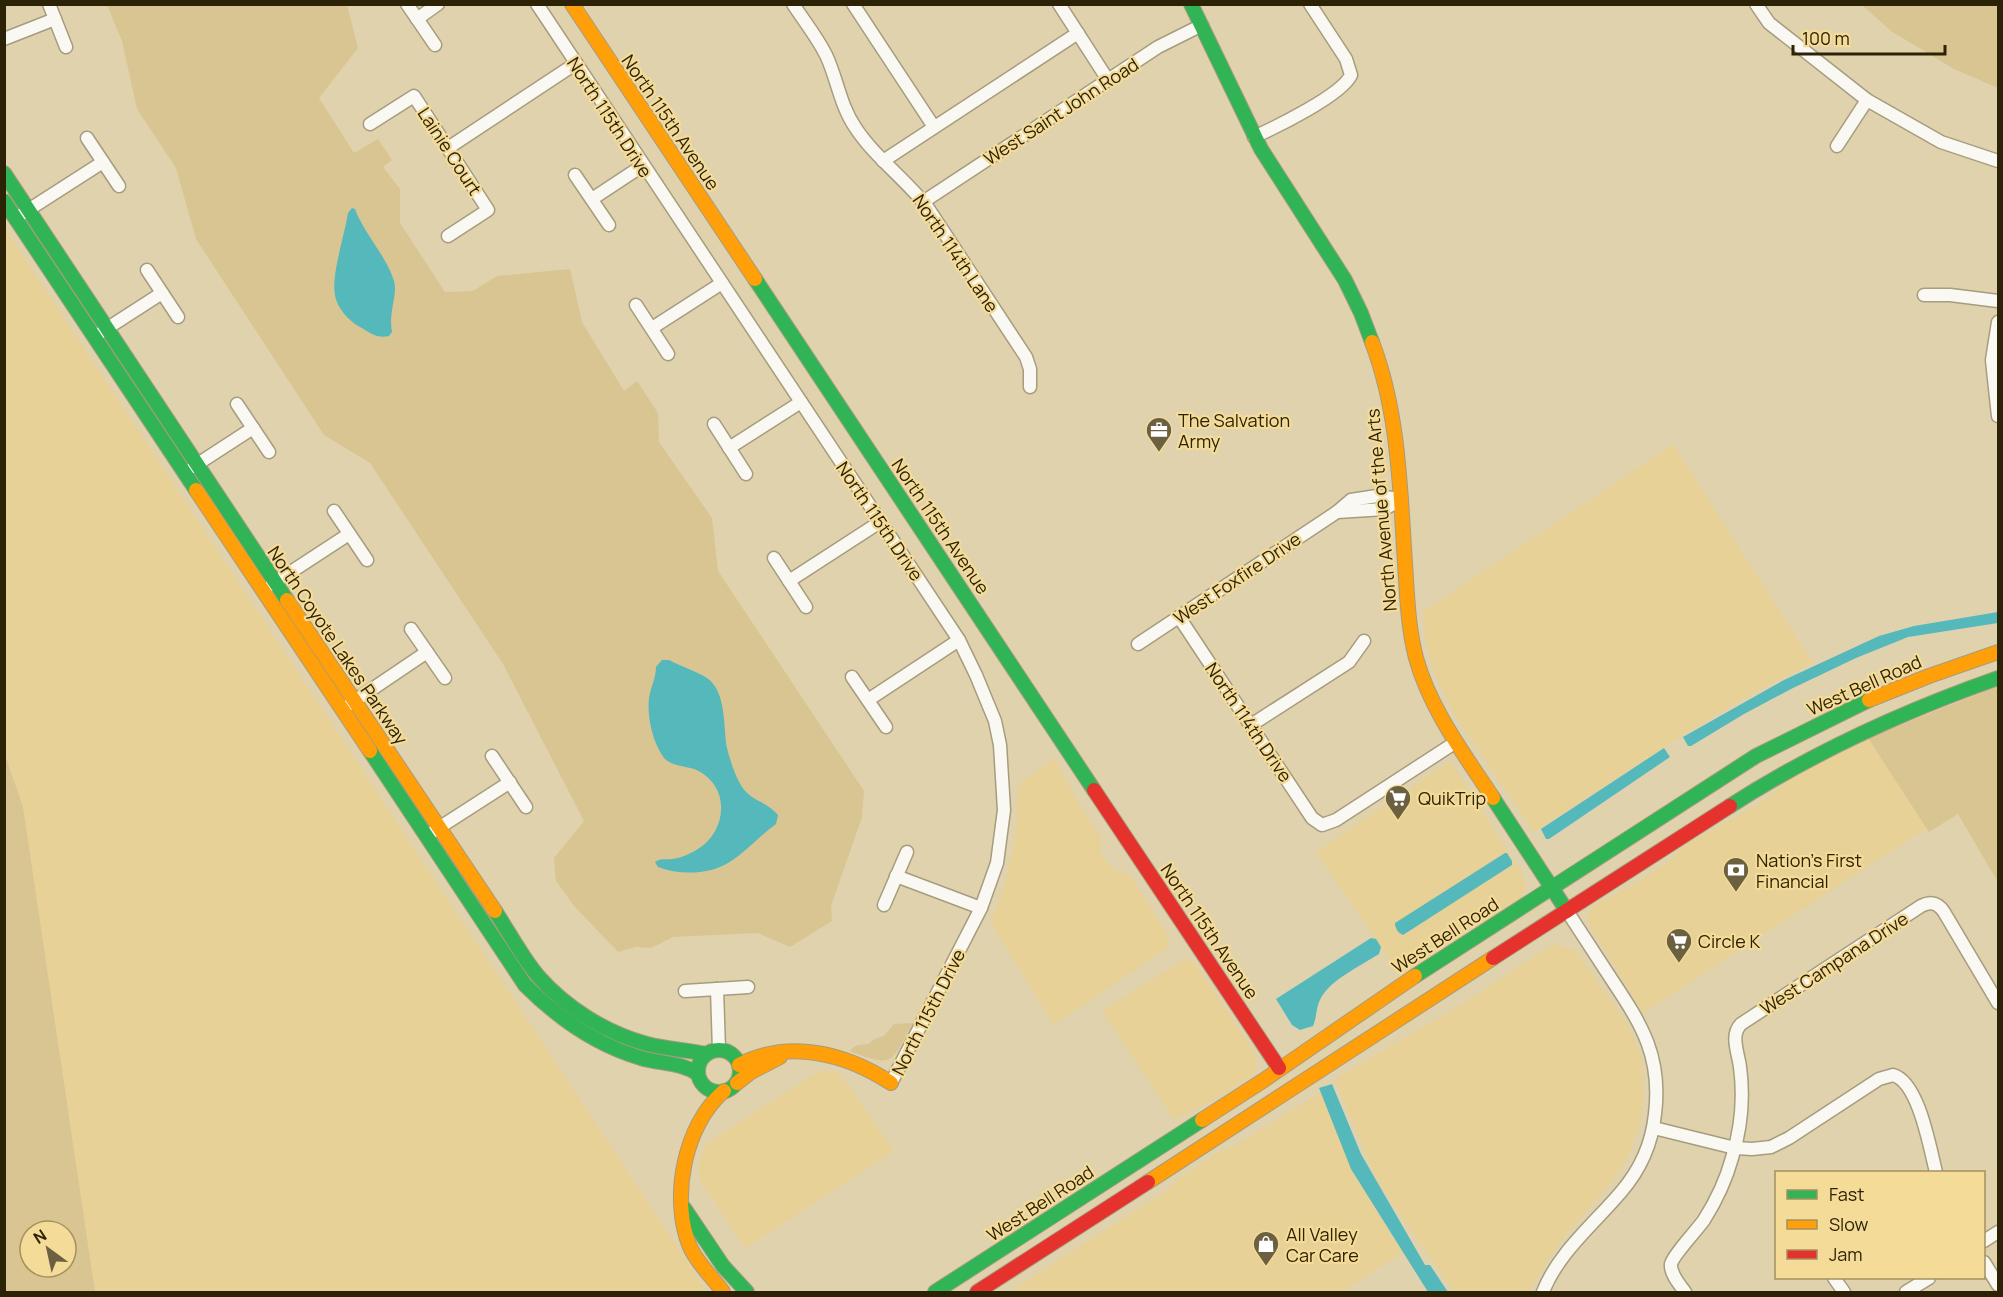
<svg xmlns="http://www.w3.org/2000/svg" width="2003" height="1297" font-family="Manrope,sans-serif">
  <style>
    .built { fill: #e7d197 }
    .green { fill: #d8c591; fill-rule: evenodd }
    .water { fill: #55b8ba }
    .lines { fill: none; stroke-linecap: round; stroke-linejoin: round }
    .street-casing { stroke: #a69c7e; stroke-width: 15 }
    .fast-casing { stroke: #a69c7e; stroke-width: 16 }
    .slow-casing { stroke: #a69c7e; stroke-width: 16 }
    .jam-casing { stroke: #a69c7e; stroke-width: 16 }
    .street { stroke: #faf8f3; stroke-width: 12 }
    .fast { stroke: #30b455; stroke-width: 14 }
    .slow { stroke: #ff9f0a; stroke-width: 14 }
    .jam { stroke: #e5322d; stroke-width: 14 }
    .labels { text-anchor: middle; dominant-baseline: central; stroke-width: 4.5; stroke-linejoin: round; paint-order: stroke }
    .street-label { font-size: 18px; fill: #2c2206; stroke: #f5db98 }
    .poi-label { font-size: 18px; fill: #2c2206; stroke: #f5db98; text-anchor: start }
  </style>
  <rect width="100%" height="100%" fill="#e0d2ad"/>
  <!-- built -->
  <g class="built">
    <path d="M4 227 707 1292H95L23 807 5 752Z"/>
    <path d="M1673 444 1813 663 1757 691 1690 730 1534 832 1456 716 1439 683 1430 659 1424 630 1423 609 1429 608Z"/>
    <path d="M1868 737 1927 828 1643 1013 1590 926 1587 918 1592 906 1631 886 1667 863 1686 844 1759 804 1790 779Z"/>
    <path d="M1055 758 1080 806 1102 839 1100 853 1115 870 1129 874 1169 937 1168 946 1163 951 1054 1025 991 923 1006 882 1016 834 1018 789 1022 782Z"/>
    <path d="M1450 761 1520 870 1526 884 1524 891 1521 897 1481 923 1443 941 1399 973 1316 852Z"/>
    <path d="M1553 944 1576 951 1631 1030 1642 1059 1643 1102 1639 1127 1629 1154 1615 1178 1559 1243 1533 1284 1530 1292H1454L1378 1182 1335 1079 1462 1004Z"/>
    <path d="M1186 958 1193 962 1197 966 1252 1049 1256 1058 1257 1069 1250 1077 1212 1101 1174 1119 1102 1011Z"/>
    <path d="M819 1071H835L843 1078 894 1151 745 1248 700 1180 699 1162 706 1144Z"/>
    <path d="M1321 1092 1351 1169 1402 1253 1342 1292H1009L1168 1190 1177 1180 1219 1152 1233 1147Z"/>
  </g>
  <!-- green -->
  <g class="green">
    <path d="M107 5H347L358 48 319 98 354 153 378 139 392 160 383 167 400 189V223L445 292 473 291 497 276 570 269 582 322 624 391 637 381 658 413 659 442 712 518 718 571 864 791 862 817 831 906 832 921 790 947 758 933 673 937 651 948 636 947 618 952 575 907 556 881 554 858 584 821 503 664 370 463 324 435 196 239 176 168 137 109 122 41Z"/>
    <path d="M1862 5H1998V88L1954 69 1891 31Z"/>
    <path d="M1998 686V882L1958 814 1929 832 1868 738Z"/>
    <path d="M4 752 23 807 95 1292H5ZM30 1231H66V1267H30Z"/>
    <path d="M913 1023C890 1064 895 1068 849 1051L857 1045 869 1044 874 1039 884 1036 894 1024Z"/>
  </g>
  <!-- water -->
  <g class="water">
    <path d="M352 208 355 209C364 234 386 255 394 281 398 295 388 313 392 332L389 336C378 339 370 333 360 327 349 321 337 308 335 295 331 275 345 234 348 213Z"/>
    <path d="M1998 612V623L1908 637 1856 658 1791 689 1744 714 1691 746H1688L1683 737 1784 680 1879 636 1914 626Z"/>
    <path d="M662 660H669C680 666 698 672 707 678 727 692 723 727 727 748 730 760 735 776 742 787 751 801 768 802 778 815L776 824C759 836 745 853 728 863 708 875 679 875 658 867L655 862C661 858 665 860 672 859 681 858 690 854 698 849 725 832 731 792 702 773 690 764 670 769 662 755 652 739 647 716 649 698 651 686 656 678 656 667Z"/>
    <path d="M1664 748 1670 757 1549 839H1546L1541 829Z"/>
    <path d="M1505 853H1507L1512 861V865L1403 935C1398 933 1395 928 1395 923Z"/>
    <path d="M1371 938 1376 939 1381 947 1379 954C1362 965 1330 980 1321 998 1316 1006 1317 1017 1313 1026L1300 1030 1292 1025 1276 999Z"/>
    <path d="M1332 1084 1361 1154 1425 1265H1430L1448 1292H1428L1351 1169 1319 1088Z"/>
  </g>
  <g class="lines">
    <!-- street casing -->
    <g class="street-casing">
      <g id="street">
        <path d="M49 4 66 47"/>
        <path d="M407 4 435 45"/>
        <path d="M537 4 959 640 976 675 995 721 1000 745 1004 810 997 863 981 908 891 1083"/>
        <path d="M793 4C804 21 817 37 826 55 837 78 840 105 855 127 875 158 906 179 928 208L1026 357 1030 369V387"/>
        <path d="M853 4 934 127"/>
        <path d="M1059 4 1108 80"/>
        <path d="M1756 4 1769 23 1867 100 1941 142 1998 161"/>
        <path d="M417 19 438 4"/>
        <path d="M4 39 55 19"/>
        <path d="M370 124 414 96 488 210 448 236"/>
        <path d="M1254 137C1276 127 1342 95 1351 75L1346 59 1310 4"/>
        <path d="M87 138 119 186"/>
        <path d="M1837 146 1867 100"/>
        <path d="M448 148 575 64"/>
        <path d="M883 161 1078 33"/>
        <path d="M575 175 609 225"/>
        <path d="M592 199 642 166"/>
        <path d="M923 202 1158 47 1202 25"/>
        <path d="M22 214 103 162"/>
        <path d="M147 270 178 317"/>
        <path d="M1924 295H1950L1998 301"/>
        <path d="M636 305 668 354"/>
        <path d="M1998 322 1992 360 1998 416"/>
        <path d="M652 328 722 283"/>
        <path d="M100 333 162 293"/>
        <path d="M237 404 269 452"/>
        <path d="M714 424 746 474"/>
        <path d="M729 448 801 402"/>
        <path d="M193 467 253 428"/>
        <path d="M334 511 367 560"/>
        <path d="M1337 512 1385 509 1401 499"/>
        <path d="M774 558 806 607"/>
        <path d="M789 581 880 522"/>
        <path d="M271 585 349 534"/>
        <path d="M1179 617 1312 818 1322 825 1336 820 1456 742"/>
        <path d="M411 629 445 678"/>
        <path d="M1138 644 1337 512 1351 500 1377 496 1401 499"/>
        <path d="M852 677 886 727"/>
        <path d="M868 700 959 640"/>
        <path d="M350 704 427 652"/>
        <path d="M1251 725 1349 662 1364 641"/>
        <path d="M492 756 526 807"/>
        <path d="M434 831 510 782"/>
        <path d="M896 876 981 908"/>
        <path d="M884 905 907 852"/>
        <path d="M717 989 719 1050"/>
        <path d="M685 991 748 987"/>
        <path d="M1654 1128 1735 1148 1752 1149 1771 1147 1789 1138 1879 1079 1893 1075C1919 1082 1930 1149 1936 1172"/>
        <path d="M1984 1241 1998 1232"/>
        <path d="M1984 1262 1998 1285"/>
        <path d="M1834 1278 1844 1292"/>
        <path d="M1543 1292C1558 1253 1594 1224 1621 1192 1640 1170 1652 1143 1655 1114 1662 1057 1642 1025 1612 980 1597 957 1582 934 1567 911"/>
        <path d="M1685 1292C1680 1285 1670 1274 1671 1264 1673 1255 1697 1230 1704 1220 1716 1201 1726 1180 1732 1158 1741 1129 1744 1097 1740 1067 1738 1052 1730 1035 1741 1024L1921 906C1931 901 1938 903 1944 912L1998 1003"/>
        <path d="M1906 1292 1929 1278"/>
      </g>
    </g>
    <!-- fast casing -->
    <g class="fast-casing">
      <g id="fast">
        <path d="M1191 4 1261 149 1345 280 1361 313 1372 342"/>
        <path d="M4 173 287 600"/>
        <path d="M4 201 196 490"/>
        <path d="M755 279 1094 790"/>
        <path d="M370 751 525 985C558 1018 596 1045 641 1058 660 1064 681 1062 698 1074"/>
        <path d="M1493 798 1567 911"/>
        <path d="M1730 806C1814 752 1904 711 1998 678"/>
        <path d="M495 911C509 932 522 957 538 976 566 1008 606 1033 647 1044 666 1049 686 1050 706 1054"/>
        <path d="M1415 976 1756 756 1869 700"/>
        <circle cx="719" cy="1071" r="21"/>
        <path d="M684 1208 723 1266 747 1292"/>
        <path d="M935 1292 1202 1120"/>
      </g>
    </g>
    <!-- slow casing -->
    <g class="slow-casing">
      <g id="slow">
        <path d="M572 4 755 279"/>
        <path d="M1372 342C1399 413 1400 488 1405 563 1407 595 1408 627 1416 658 1430 709 1464 754 1493 798"/>
        <path d="M196 490 370 751"/>
        <path d="M287 600 495 911"/>
        <path d="M1869 700 1929 676 1998 652"/>
        <path d="M739 1065C789 1039 845 1053 891 1083"/>
        <path d="M737 1083 751 1072 780 1057"/>
        <path d="M1202 1120 1264 1080 1415 976"/>
        <path d="M1148 1182 1493 958"/>
        <path d="M723 1292C713 1278 697 1263 690 1247 670 1199 684 1125 724 1091"/>
      </g>
    </g>
    <!-- jam casing -->
    <g class="jam-casing">
      <g id="jam">
        <path d="M1094 790 1279 1068"/>
        <path d="M1493 958 1730 806"/>
        <path d="M977 1292 1148 1182"/>
      </g>
    </g>
    <!-- street -->
    <use href="#street" class="street"/>
    <!-- fast -->
    <use href="#fast" class="fast"/>
    <!-- slow -->
    <use href="#slow" class="slow"/>
    <!-- jam -->
    <use href="#jam" class="jam"/>
  </g>
  <!-- icons -->
  <defs>
    <g id="office-pin" transform="scale(1.35)"><path d="M0 17L-7.5 6A9.5 9.5 0 1 1 7.5 6Z" fill="#6b6040" stroke="#f5db98"/><path d="M-6-3h4V-5.5h4V-3h4V5H-6ZM-1-4.5V-3h2v-1.5ZM-6 0V1H6V0Z" fill="#fff"/></g>
    <g id="supermarket-pin" transform="scale(1.35)"><path d="M0 17L-7.5 6A9.5 9.5 0 1 1 7.5 6Z" fill="#6b6040" stroke="#f5db98"/><path d="M-6-5.5h2.5l.6 2H6L4.5 2H-2.5L-4.4-4H-6ZM-1.5 3.2a1.3 1.3 0 1 0 .1 0ZM3 3.2a1.3 1.3 0 1 0 .1 0Z" fill="#fff"/></g>
    <g id="bank-pin" transform="scale(1.35)"><path d="M0 17L-7.5 6A9.5 9.5 0 1 1 7.5 6Z" fill="#6b6040" stroke="#f5db98"/><path d="M-6-4H6V4H-6ZM0-2.3a2.3 2.3 0 1 0 0 4.6a2.3 2.3 0 1 0 0-4.6Z" fill="#fff"/></g>
    <g id="shop-pin" transform="scale(1.35)"><path d="M0 17L-7.5 6A9.5 9.5 0 1 1 7.5 6Z" fill="#6b6040" stroke="#f5db98"/><path d="M-5-2.5h2.3a2.7 3.5 0 0 1 5.4 0H5L5.5 6h-11ZM-1.5-2.5h3a1.5 2.3 0 0 0-3 0Z" fill="#fff"/></g>
  </defs>
  <g fill-rule="evenodd">
    <use href="#office-pin" x="1159" y="430"/>
    <use href="#supermarket-pin" x="1398" y="798"/>
    <use href="#bank-pin" x="1736" y="870"/>
    <use href="#supermarket-pin" x="1679" y="941"/>
    <use href="#shop-pin" x="1266" y="1244"/>
  </g>
  <g class="labels">
    <!-- street labels -->
    <g class="street-label">
      <text transform="translate(1061 111) rotate(-33)">West Saint John Road</text>
      <text transform="translate(610 117) rotate(57)">North 115th Drive</text>
      <text transform="translate(671 122) rotate(56)">North 115th Avenue</text>
      <text transform="translate(450 151) rotate(57)">Lainie Court</text>
      <text transform="translate(956 253) rotate(56)">North 114th Lane</text>
      <text transform="translate(1381 510) rotate(-95)">North Avenue of the Arts</text>
      <text transform="translate(880 521) rotate(56)">North 115th Drive</text>
      <text transform="translate(941 526) rotate(56)">North 115th Avenue</text>
      <text transform="translate(1237 578) rotate(-34)">West Foxfire Drive</text>
      <text transform="translate(338 645) rotate(56)">North Coyote Lakes Parkway</text>
      <text transform="translate(1864 685) rotate(-24)">West Bell Road</text>
      <text transform="translate(1249 722) rotate(56)">North 114th Drive</text>
      <text transform="translate(1210 931) rotate(56)">North 115th Avenue</text>
      <text transform="translate(1445 935) rotate(-33)">West Bell Road</text>
      <text transform="translate(1834 963) rotate(-33)">West Campana Drive</text>
      <text transform="translate(928 1012) rotate(-63)">North 115th Drive</text>
      <text transform="translate(1040 1203) rotate(-33)">West Bell Road</text>
    </g>
    <!-- poi labels -->
    <g class="poi-label">
      <text x="1178" y="420">The Salvation<tspan x="1178" dy="21">Army</tspan></text>
      <text x="1418" y="798">QuikTrip</text>
      <text x="1756" y="860">Nation's First<tspan x="1756" dy="21">Financial</tspan></text>
      <text x="1698" y="941">Circle K</text>
      <text x="1286" y="1234">All Valley<tspan x="1286" dy="21">Car Care</tspan></text>
    </g>
  </g>
  <!-- border -->
  <rect width="2003" height="1297" fill="none" stroke="#2c2206" stroke-width="12"/>
  <!-- legend -->
  <rect x="1775" y="1171" width="210" height="108" fill="#f5db98" stroke="#a5915e" stroke-width="1.5"/>
  <rect x="1787" y="1190" width="30" height="9" fill="#30b455" stroke="#a5915e" stroke-width="1.5"/>
  <text x="1829" y="1201" font-size="18" fill="#2c2206">Fast</text>
  <rect x="1787" y="1220" width="30" height="9" fill="#ff9f0a" stroke="#a5915e" stroke-width="1.5"/>
  <text x="1829" y="1231" font-size="18" fill="#2c2206">Slow</text>
  <rect x="1787" y="1250" width="30" height="9" fill="#e5322d" stroke="#a5915e" stroke-width="1.5"/>
  <text x="1829" y="1261" font-size="18" fill="#2c2206">Jam</text>
  <!-- north arrow -->
  <g transform="translate(48 1249) rotate(327)"><circle r="28" fill="#f5db98" stroke="#a5915e" stroke-width="1.5"/>
  <path d="M0-4.5L10 22L0 15L-10 22Z" fill="#6b6040"/>
  <text y="-9" font-size="16" font-weight="bold" text-anchor="middle" fill="#2c2206">N</text>
  </g>
  <!-- scale -->
  <path d="M1793 45v9h152v-9" fill="none" stroke="#2c2206" stroke-width="3"/>
  <text x="1802" y="45" font-size="18" fill="#2c2206" stroke="#f5db98" stroke-width="4.5" paint-order="stroke">100 m</text>
</svg>
